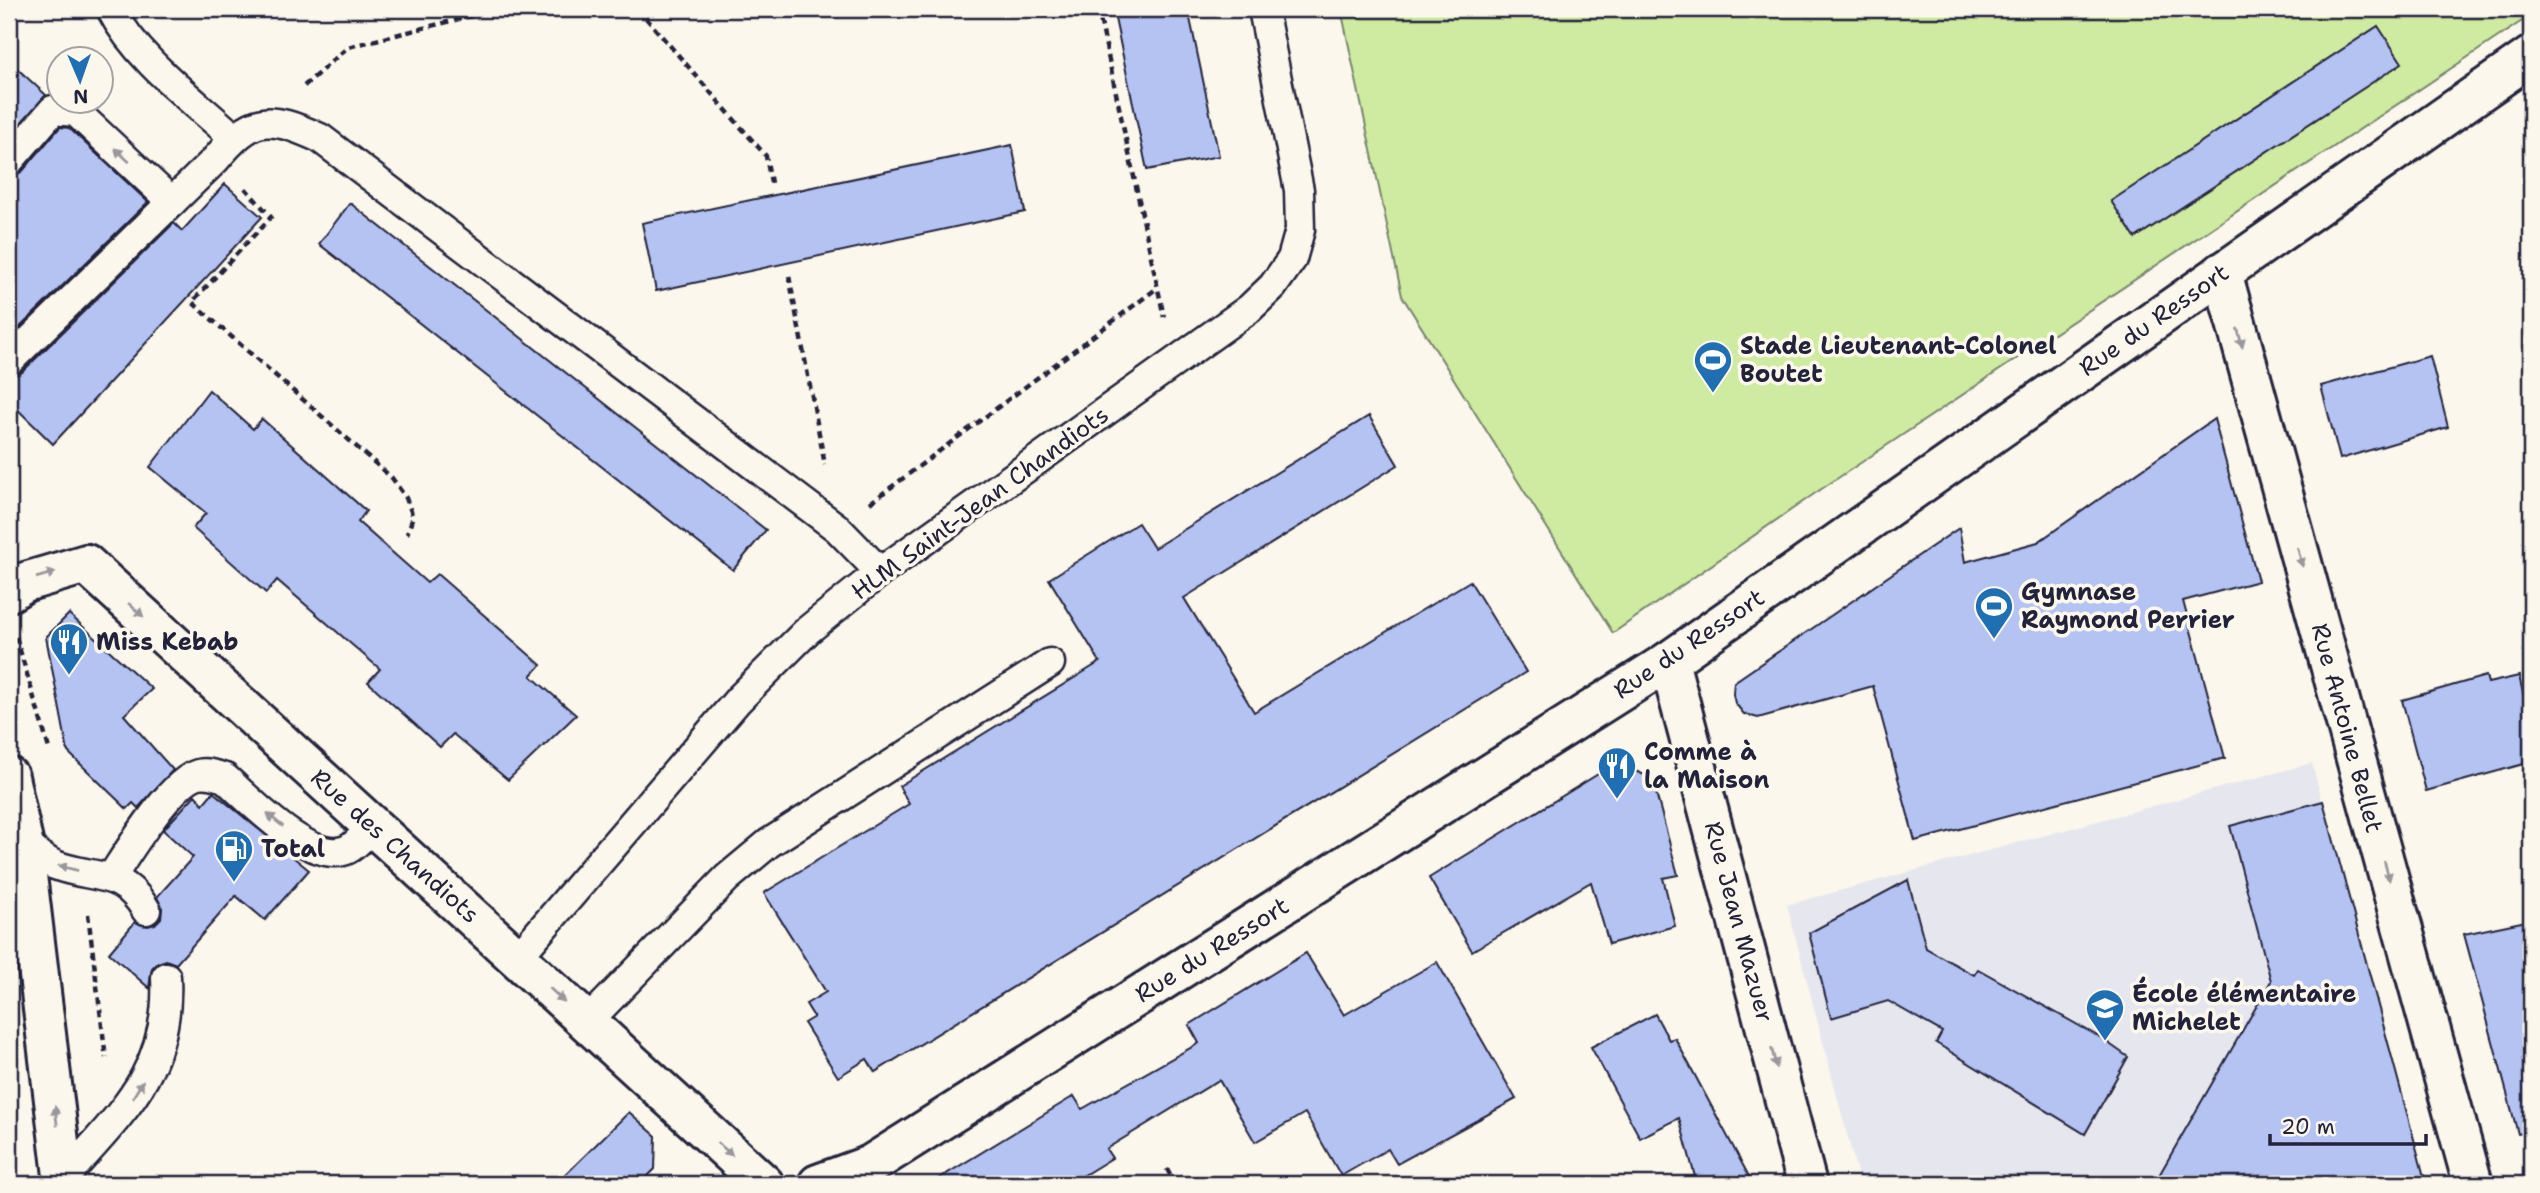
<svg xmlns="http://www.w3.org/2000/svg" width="2540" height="1193" font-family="'Shantell Sans',sans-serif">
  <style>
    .built { fill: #e6e7ee }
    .green { fill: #cfeaa1; stroke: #78866e; stroke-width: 2 }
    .building { fill: #b5c3f3; stroke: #22223b; stroke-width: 2 }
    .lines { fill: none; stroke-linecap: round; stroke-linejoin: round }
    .lane-casing { stroke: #22223b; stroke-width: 33 }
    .street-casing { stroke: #22223b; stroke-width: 44 }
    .primary-casing { stroke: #22223b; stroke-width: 44 }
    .path { stroke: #22223b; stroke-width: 4.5; stroke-dasharray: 7 5; stroke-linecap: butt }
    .lane { stroke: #fbf7ec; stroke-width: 28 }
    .street { stroke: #fbf7ec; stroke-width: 38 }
    .primary { stroke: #fbf7ec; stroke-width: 38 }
    .oneway { fill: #99979c }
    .labels { text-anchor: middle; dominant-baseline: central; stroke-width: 7; stroke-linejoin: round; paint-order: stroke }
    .street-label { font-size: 24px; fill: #22223b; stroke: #fbf7ec }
    .poi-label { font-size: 24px; font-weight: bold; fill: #22223b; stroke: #fbf7ec; text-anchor: start }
  </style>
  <rect width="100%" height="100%" fill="#fbf7ec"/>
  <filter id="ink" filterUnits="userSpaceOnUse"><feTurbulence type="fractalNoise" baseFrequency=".0143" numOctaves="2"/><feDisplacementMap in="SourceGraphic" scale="14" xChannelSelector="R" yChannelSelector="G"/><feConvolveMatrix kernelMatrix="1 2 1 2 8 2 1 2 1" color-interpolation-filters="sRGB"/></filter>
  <g filter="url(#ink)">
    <!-- built -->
    <path class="built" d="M2312 763 2425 1183 2438 1180 2439 1184H1860L1787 905Z"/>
    <!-- green -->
    <path class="green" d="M1341 9H2531V15L1817 492 1613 633 1402 296Z"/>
    <!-- building -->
    <g class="building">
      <path d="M1113 9H1188L1219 156 1147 170Z"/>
      <path d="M2378 26 2402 63 2135 238 2111 201Z"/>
      <path d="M9 61 46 95 9 136Z"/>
      <path d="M60 127 69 128 148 202 9 338V177L22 172Z"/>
      <path d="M1012 145 1025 212 656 291 642 223Z"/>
      <path d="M225 184 262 217 53 444 9 401V377L21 373 174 223 182 231Z"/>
      <path d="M350 203 766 530 733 570 319 244Z"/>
      <path d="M2430 356 2448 427 2340 459 2321 386Z"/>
      <path d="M209 390 253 429 262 419 366 511 358 522 427 583 437 574 541 665 531 676 576 715 508 780 453 734 440 747 368 682 380 669 277 580 266 593 193 528 206 513 150 467Z"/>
      <path d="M1369 416 1398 465 1184 598 1254 712 1470 581 1526 672 875 1072 867 1059 838 1077 804 1023 814 1017 806 1004 826 992 764 893 909 804 899 786 1100 662 1049 579 1138 523 1154 548Z"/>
      <path d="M2214 419 2258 581 2183 601 2225 758 1915 841 1873 686 1758 718 1744 714 1735 703 1733 694 1734 682 1959 528 1965 562 2038 542Z"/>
      <path d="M69 614 152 689 124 715 173 770 138 808 133 803 127 809 68 752 46 637Z"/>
      <path d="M2486 676 2488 683 2519 676 2531 727V762L2426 791 2402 700Z"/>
      <path d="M1616 763 1652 778 1678 875 1663 878 1675 926 1609 944 1591 882 1472 951 1429 878Z"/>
      <path d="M213 792 309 870 265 920 236 896 176 964 166 960 157 963 152 968 149 988 109 953 135 922 148 926 155 924 161 918 162 908 157 897 193 857 163 830 195 795 203 804Z"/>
      <path d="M2323 801 2426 1184H2154L2271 981 2230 826Z"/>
      <path d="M1908 880 1926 948 1974 975 1978 969 2101 1038 2128 1057 2085 1134 1936 1043 1942 1032 1888 1001 1831 1018 1809 933Z"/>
      <path d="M2531 920V1132L2518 1134 2464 934Z"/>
      <path d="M1306 953 1344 1015 1437 962 1516 1099 1397 1164 1388 1149 1341 1176 1305 1113 1255 1142 1219 1080 1106 1149 1112 1158 1071 1183 1066 1178 1050 1184H930L1074 1096 1082 1109 1199 1043 1189 1025Z"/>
      <path d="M1655 1014 1669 1040 1675 1038 1753 1184H1697L1679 1118 1640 1138 1591 1047Z"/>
      <path d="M629 1112 656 1136 655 1169 640 1184H556Z"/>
    </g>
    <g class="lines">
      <!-- lane casing -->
      <g class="lane-casing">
        <g id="lane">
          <path d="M111 9C137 60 192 99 234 138"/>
          <path d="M9 161 53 110 76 112 172 202"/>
          <path d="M9 361 215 160C253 115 267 114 320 138L837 528 880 572"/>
          <path d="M23 842C32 849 43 860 55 865 94 880 122 868 146 910"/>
          <path d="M111 878C127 854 170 782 198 774 207 772 216 775 225 778 250 800 307 861 343 851 353 849 365 834 373 827"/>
          <path d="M517 958 738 700 808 630 880 572 1249 309 1273 286 1292 259 1300 230 1299 190 1263 9"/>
          <path d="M587 1022 727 878 769 843 1050 663"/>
          <path d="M63 1179C121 1113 171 1071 166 977"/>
        </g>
      </g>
      <!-- street casing -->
      <g class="street-casing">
        <g id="street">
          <path d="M2222 272 2473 1184"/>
          <path d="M9 592 25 582 86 564 764 1184"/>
          <path d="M1669 661 1807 1184"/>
          <path d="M818 1184 870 1165 1669 661 2531 56"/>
        </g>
      </g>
      <!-- primary casing -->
      <g class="primary-casing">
        <path id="primary" d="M9 777 23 842 64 1184"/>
      </g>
      <!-- path -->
      <g class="path">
        <path d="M638 9 766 156 771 183"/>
        <path d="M1098 9 1164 317"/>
        <path d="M304 86 348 47 499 9"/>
        <path d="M245 188 271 217 192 302 392 478 406 498 413 517 407 534"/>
        <path d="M789 276 825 465"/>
        <path d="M870 503 1156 289"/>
        <path d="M16 637 50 752"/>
        <path d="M88 914 106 1058"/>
        <path d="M1167 1169 1175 1184"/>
      </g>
      <!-- lane -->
      <use href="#lane" class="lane"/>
      <!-- street -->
      <use href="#street" class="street"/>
      <!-- primary -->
      <use href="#primary" class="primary"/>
    </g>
    <!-- one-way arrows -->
    <defs><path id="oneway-solid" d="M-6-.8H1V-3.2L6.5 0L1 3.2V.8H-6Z" transform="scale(1.75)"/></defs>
    <g class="oneway">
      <use href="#oneway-solid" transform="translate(122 155) rotate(-137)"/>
      <use href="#oneway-solid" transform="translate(2240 338) rotate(75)"/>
      <use href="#oneway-solid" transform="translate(2300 557) rotate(75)"/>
      <use href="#oneway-solid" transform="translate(46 575) rotate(-16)"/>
      <use href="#oneway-solid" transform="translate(136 610) rotate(42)"/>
      <use href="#oneway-solid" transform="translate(275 820) rotate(-141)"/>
      <use href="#oneway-solid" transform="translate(68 868) rotate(-166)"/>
      <use href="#oneway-solid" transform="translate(2387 871) rotate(75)"/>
      <use href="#oneway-solid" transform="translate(557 995) rotate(43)"/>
      <use href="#oneway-solid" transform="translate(1774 1058) rotate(76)"/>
      <use href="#oneway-solid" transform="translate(138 1089) rotate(-59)"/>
      <use href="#oneway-solid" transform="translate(56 1116) rotate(-97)"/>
      <use href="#oneway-solid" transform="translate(725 1149) rotate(42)"/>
    </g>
  </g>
  <!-- icons -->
  <defs>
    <g id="stadium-pin" transform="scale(2.0125)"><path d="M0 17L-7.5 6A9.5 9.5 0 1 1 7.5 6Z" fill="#1f6fb2" stroke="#fbf7ec"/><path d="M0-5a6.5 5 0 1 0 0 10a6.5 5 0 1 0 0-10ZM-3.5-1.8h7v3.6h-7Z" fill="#fff"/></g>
    <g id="restaurant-pin" transform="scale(2.0125)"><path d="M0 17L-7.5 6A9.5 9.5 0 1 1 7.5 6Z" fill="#1f6fb2" stroke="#fbf7ec"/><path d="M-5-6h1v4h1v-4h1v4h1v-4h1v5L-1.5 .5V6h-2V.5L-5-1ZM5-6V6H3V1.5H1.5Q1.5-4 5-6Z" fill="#fff"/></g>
    <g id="fuel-pin" transform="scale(2.0125)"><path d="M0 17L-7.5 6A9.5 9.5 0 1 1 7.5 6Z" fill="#1f6fb2" stroke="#fbf7ec"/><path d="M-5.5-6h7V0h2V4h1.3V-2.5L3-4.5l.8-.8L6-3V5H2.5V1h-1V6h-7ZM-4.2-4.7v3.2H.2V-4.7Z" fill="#fff"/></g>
    <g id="school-pin" transform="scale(2.0125)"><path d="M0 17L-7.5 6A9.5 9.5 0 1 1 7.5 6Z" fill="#1f6fb2" stroke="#fbf7ec"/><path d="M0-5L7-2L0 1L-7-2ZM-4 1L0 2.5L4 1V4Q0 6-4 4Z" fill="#fff"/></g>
  </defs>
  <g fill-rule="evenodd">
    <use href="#stadium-pin" x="1713" y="360"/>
    <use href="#stadium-pin" x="1994" y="606"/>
    <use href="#restaurant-pin" x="69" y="642"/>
    <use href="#restaurant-pin" x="1617" y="766"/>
    <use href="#fuel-pin" x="234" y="849"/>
    <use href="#school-pin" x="2105" y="1008"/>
  </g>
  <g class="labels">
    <!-- street labels -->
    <g class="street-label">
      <text transform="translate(2154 320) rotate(-35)">Rue du Ressort</text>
      <text transform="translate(980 503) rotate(-36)">HLM Saint-Jean Chandiots</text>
      <text transform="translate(1689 644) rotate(-34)">Rue du Ressort</text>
      <text transform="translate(2347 728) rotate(75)">Rue Antoine Bellet</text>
      <text transform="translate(395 846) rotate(42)">Rue des Chandiots</text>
      <text transform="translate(1739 922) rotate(75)">Rue Jean Mazuer</text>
      <text transform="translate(1212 950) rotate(-32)">Rue du Ressort</text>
    </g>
    <!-- poi labels -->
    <g class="poi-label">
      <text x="1740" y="346">Stade Lieutenant-Colonel<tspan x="1740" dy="28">Boutet</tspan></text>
      <text x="2021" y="592">Gymnase<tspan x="2021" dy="28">Raymond Perrier</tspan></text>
      <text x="96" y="642">Miss Kebab</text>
      <text x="1644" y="752">Comme à<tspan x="1644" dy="28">la Maison</tspan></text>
      <text x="261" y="849">Total</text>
      <text x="2132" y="994">École élémentaire<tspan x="2132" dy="28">Michelet</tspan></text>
    </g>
  </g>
  <!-- margin -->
  <rect width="2540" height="1193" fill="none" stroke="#fbf7ec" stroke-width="35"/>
  <rect x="18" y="18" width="2505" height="1158" fill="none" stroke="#22223b" stroke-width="2.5" filter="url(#ink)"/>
  <!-- north arrow -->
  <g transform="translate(80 80) rotate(178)"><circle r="33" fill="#fbf7ec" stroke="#a4a2a5" stroke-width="2"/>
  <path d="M0-5L12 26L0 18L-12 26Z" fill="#1f6fb2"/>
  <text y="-10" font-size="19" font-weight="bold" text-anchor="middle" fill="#22223b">N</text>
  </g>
  <!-- scale -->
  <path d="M2270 1134v10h156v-10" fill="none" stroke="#22223b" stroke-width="3.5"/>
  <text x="2281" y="1134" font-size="21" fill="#22223b" stroke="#fbf7ec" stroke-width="5" paint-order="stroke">20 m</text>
</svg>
